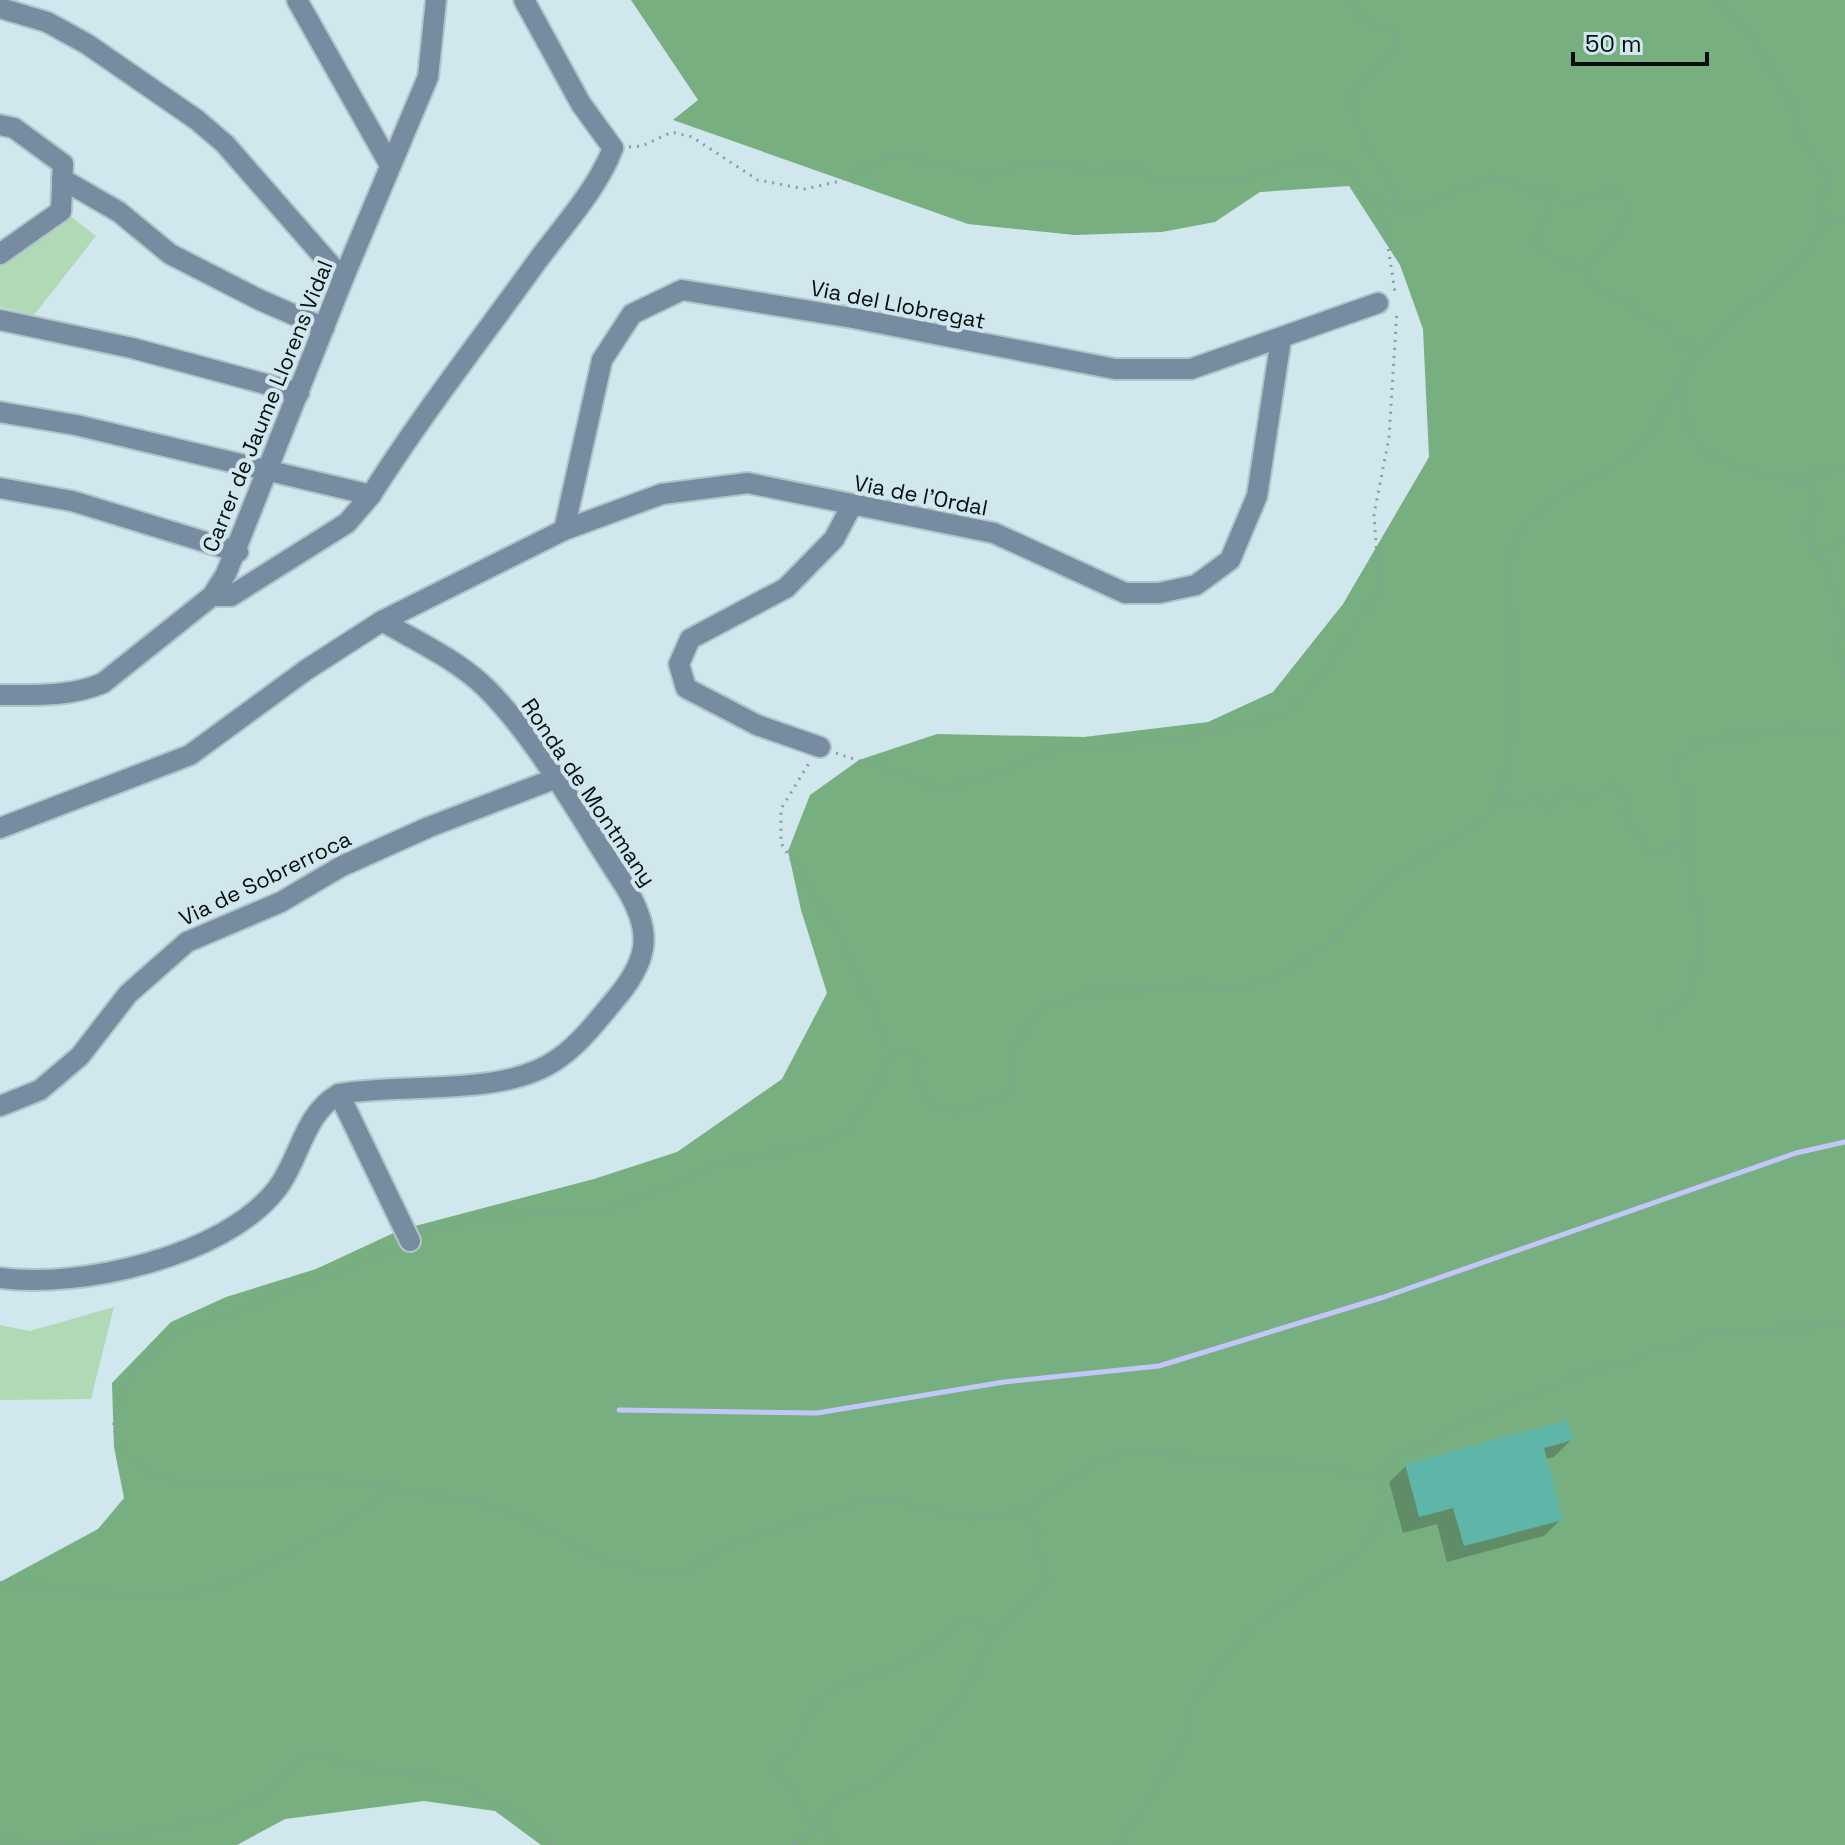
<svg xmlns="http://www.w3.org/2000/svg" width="1845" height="1845" font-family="'Space Grotesk',sans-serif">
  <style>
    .green { fill: #b0dab5 }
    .forest { fill: #78af81 }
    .shadow { fill: #0003 }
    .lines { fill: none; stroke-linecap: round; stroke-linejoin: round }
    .stream { stroke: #c3c6f9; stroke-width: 5 }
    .building { fill: #5eb6a8 }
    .minor-casing { stroke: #b0c4c9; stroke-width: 24 }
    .path { stroke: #8b9ca1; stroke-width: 3; stroke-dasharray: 2 6; stroke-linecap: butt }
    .minor { stroke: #778ca1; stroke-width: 20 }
    .labels { text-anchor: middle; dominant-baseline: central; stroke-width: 8; stroke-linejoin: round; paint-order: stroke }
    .street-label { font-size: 22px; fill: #060d0f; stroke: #d0e7ed }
  </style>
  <rect width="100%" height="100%" fill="#d0e7ed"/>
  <!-- green -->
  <g class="green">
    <path d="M66 213 96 236 34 315 0 307V261Z"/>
    <path d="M114 1307 91 1399 0 1400V1325L30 1331Z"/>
  </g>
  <!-- forest -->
  <path class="forest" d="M631 0H1845V1845H541L495 1811 424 1801 285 1819 237 1845H0V1582L98 1529 124 1498 114 1447 112 1383 171 1322 226 1297 316 1269 400 1230 594 1179 677 1152 782 1079 827 993 801 910 788 851 810 795 859 760 937 734 1084 737 1208 722 1273 692 1343 604 1429 457 1423 329 1400 265 1349 186 1260 192 1215 222 1162 232 1075 235 968 224 673 120 698 100Z"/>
  <!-- shadow -->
  <path class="shadow" d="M1571 1440 1554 1457 1545 1459 1561 1519 1544 1536 1447 1562 1437 1524 1403 1533 1389 1482 1406 1466Z"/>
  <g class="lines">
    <!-- stream -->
    <path class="stream" d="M619 1410 817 1413 1004 1382 1159 1366 1384 1297 1796 1153 1845 1142"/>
  </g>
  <!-- building -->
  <path class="building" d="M1568 1420 1573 1440 1544 1448 1563 1520 1464 1546 1453 1508 1419 1517 1405 1464Z"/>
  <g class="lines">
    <!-- minor casing -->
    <g class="minor-casing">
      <g id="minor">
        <path d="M297 0 390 165"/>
        <path d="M0 8 47 22 87 44 197 120 225 144 343 279"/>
        <path d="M0 125 14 128 63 164 61 211 0 254"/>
        <path d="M62 179 119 212 170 254 260 300 324 328"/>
        <path d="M0 320 132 348 299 393"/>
        <path d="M0 412 76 425 371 495C423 413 482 338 538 260 564 225 598 188 613 148L581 104 524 0"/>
        <path d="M0 488 72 501 238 552"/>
        <path d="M564 530 602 360 632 314 682 290 853 318 1115 369H1191L1378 303"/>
        <path d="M212 596H231L347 523 371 495"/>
        <path d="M382 621 564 530 662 494 748 483 994 533 1125 593H1159L1196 585 1230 560 1257 496 1281 339"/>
        <path d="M0 695C36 695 70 697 103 683L212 596 226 574 343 279 428 77 436 0"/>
        <path d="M820 747 757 725 686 688 679 664 690 639 786 588 834 539 851 507"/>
        <path d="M0 828 190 755 306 670 382 621C416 641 456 659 485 687 538 739 583 823 625 886 651 929 651 956 618 996 600 1017 582 1042 559 1058 505 1098 404 1082 339 1094 303 1114 300 1160 276 1190 224 1256 80 1289 0 1278"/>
        <path d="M339 1094 410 1241"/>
        <path d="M0 1106 40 1090 80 1056 128 994 187 942 281 902 342 866 429 827 554 779"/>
      </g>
    </g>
    <!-- path -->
    <g class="path">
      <path d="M1352 0 1361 18 1394 32 1397 40C1392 67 1352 79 1352 98 1352 137 1393 172 1397 208"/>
      <path d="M629 147 642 146 672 132 692 137 758 180 805 189 836 182 885 159 903 157 929 160 982 177 1012 167 1051 162 1088 171 1134 167 1158 179 1192 180 1246 178 1299 159 1321 160 1349 171 1383 214 1395 292 1392 294"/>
      <path d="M1537 192 1549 189 1563 204 1611 189 1628 204C1625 230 1604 250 1585 266"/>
      <path d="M1370 197 1395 208H1419L1489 177 1503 178 1540 194 1550 207 1534 244 1564 264 1583 267 1586 278 1620 302 1631 303 1643 318 1665 326 1682 347 1695 345 1693 359"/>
      <path d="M1825 223 1845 221"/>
      <path d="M1678 384C1683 399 1684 420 1691 433 1712 472 1772 472 1809 487L1817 505 1806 529 1812 547 1823 560 1843 622 1838 643 1845 681"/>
      <path d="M1795 481 1809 473 1845 469"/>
      <path d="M1819 555 1845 539"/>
      <path d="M836 753 943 789 984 779 1051 750 1185 738 1284 715 1312 688 1379 591 1374 514 1389 438 1397 310"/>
      <path d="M1500 798 1522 803 1535 795 1551 808 1555 797 1568 789 1579 800 1593 798 1613 783 1626 795 1625 818 1652 856 1674 844 1686 849"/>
      <path d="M1657 1024C1665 1011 1681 1009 1688 995 1718 929 1674 863 1691 798L1690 793 1674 780 1678 760 1694 745 1721 737 1757 735 1790 728 1845 732"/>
      <path d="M890 1051 909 1053 919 1062 918 1082 927 1101 956 1112 1001 1098 1009 1091 1011 1057 1036 1010 1090 991H1138L1198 984 1230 990 1266 982 1295 967 1334 938 1382 885 1409 865 1492 814 1508 766 1513 717 1510 560C1514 508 1585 485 1624 459 1660 436 1668 391 1693 360 1733 310 1795 282 1824 223L1822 202 1828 177 1801 139 1794 107 1749 31 1718 0"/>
      <path d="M427 1232 492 1216 597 1212 674 1184 709 1166 825 1143 852 1125 884 1075 890 1051 842 940 781 843V809L809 763"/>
      <path d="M392 1250 172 1336 140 1365 123 1390 113 1427 121 1450 151 1472 178 1482 215 1485 321 1477 483 1504 525 1518 599 1558 655 1574 690 1569 736 1541 861 1502H903L970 1519 991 1518 1033 1505 1094 1464 1114 1455 1136 1452 1252 1464 1293 1465 1377 1477 1387 1494 1382 1521 1359 1553 1255 1624 1221 1663 1192 1704 1184 1739 1164 1777 1118 1845"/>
      <path d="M1377 1477 1397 1455 1440 1441 1439 1432 1608 1364 1631 1365 1647 1350H1674L1719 1329 1742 1332 1845 1324"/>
      <path d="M0 1583C57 1583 114 1599 170 1595 221 1592 274 1562 317 1537 343 1523 369 1515 384 1488"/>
      <path d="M825 1816 834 1845"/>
      <path d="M815 1824 802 1813 795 1791 771 1768 791 1753 818 1701 834 1688 902 1665 940 1642 956 1623 967 1618 989 1626 1003 1625"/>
      <path d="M0 1839 48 1845"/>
      <path d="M52 1845 164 1829 221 1815 262 1797 294 1763 316 1754 378 1771 452 1779 521 1816 552 1845"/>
      <path d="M794 1845 821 1821 838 1795 870 1786 918 1746 962 1698 978 1669 983 1650 992 1637 1048 1582 1045 1561 1035 1552 1039 1527 1011 1512"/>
    </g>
    <!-- minor -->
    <use href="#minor" class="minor"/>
  </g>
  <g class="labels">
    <!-- street labels -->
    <g class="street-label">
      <text transform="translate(898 304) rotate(11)">Via del Llobregat</text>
      <text transform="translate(267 406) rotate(-68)">Carrer de Jaume Llorens Vidal</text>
      <text transform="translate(921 495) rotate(11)">Via de l'Ordal</text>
      <text transform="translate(589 792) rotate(56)">Ronda de Montmany</text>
      <text transform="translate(265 878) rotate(-26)">Via de Sobrerroca</text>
    </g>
  </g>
  <!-- scale -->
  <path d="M1573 52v12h134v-12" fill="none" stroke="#060d0f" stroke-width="4"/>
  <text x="1585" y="52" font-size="24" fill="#060d0f" stroke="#d0e7ed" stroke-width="6" paint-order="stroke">50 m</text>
</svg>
